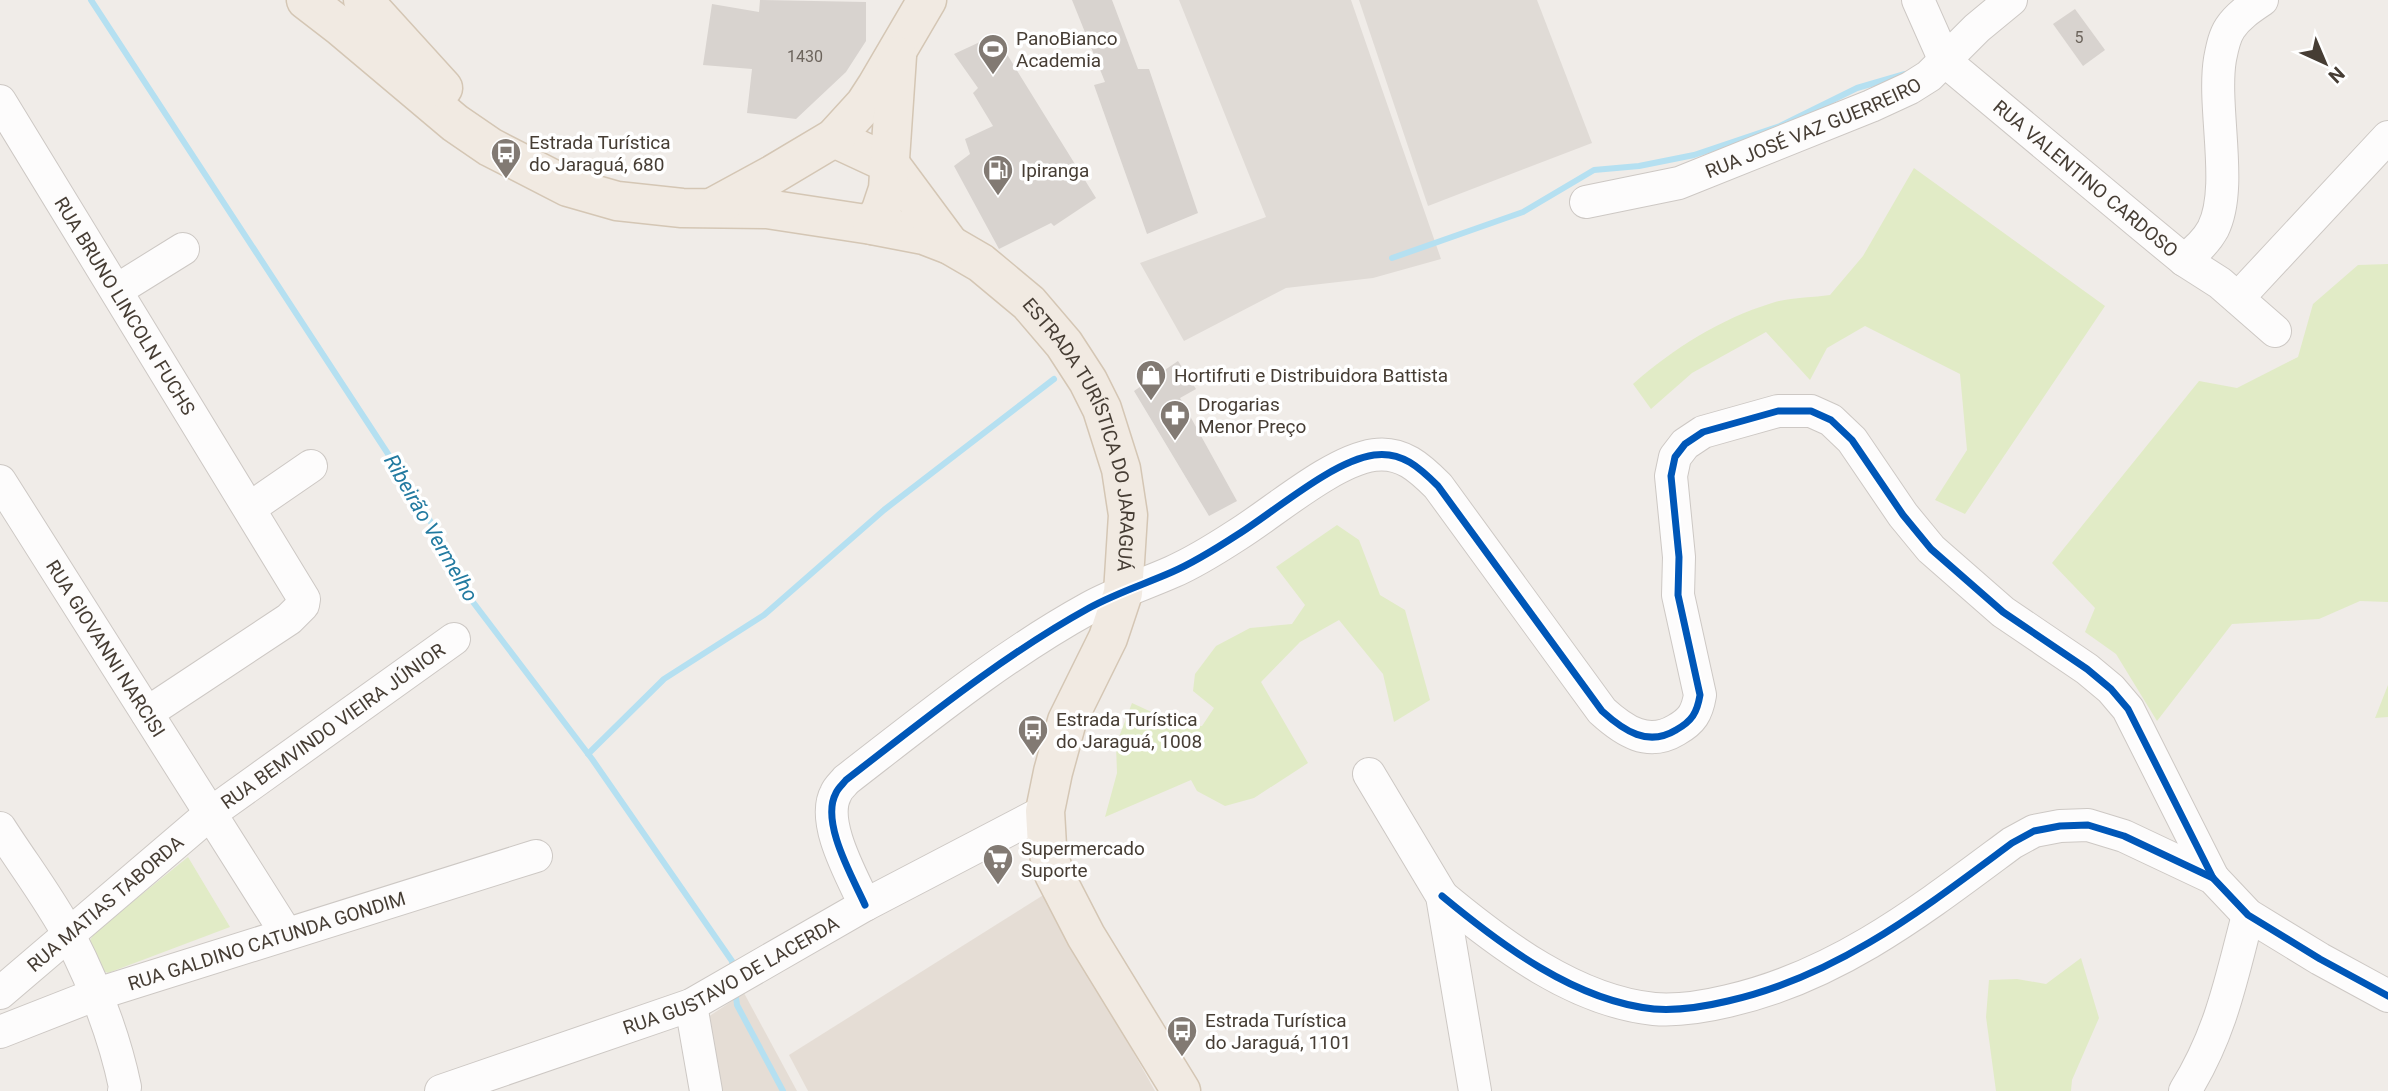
<svg xmlns="http://www.w3.org/2000/svg" width="2388" height="1091" font-family="Roboto,sans-serif">
  <style>
    .residential { fill: #e5ddd5 }
    .industrial { fill: #e0dbd6 }
    .green { fill: #e1ebc6 }
    .lines { fill: none; stroke-linecap: round; stroke-linejoin: round }
    .stream { stroke: #b5e0f1; stroke-width: 6 }
    .building { fill: #d8d3cf }
    .minor-casing { stroke: #cdc8c4; stroke-width: 34 }
    .major-casing { stroke: #d4c6b4; stroke-width: 41 }
    .minor { stroke: #fdfcfc; stroke-width: 32 }
    .major { stroke: #f1eae2; stroke-width: 38 }
    .cycleway-casing { stroke: #fff; stroke-width: 11 }
    .cycleway { stroke: #0057b8; stroke-width: 7 }
    .labels { text-anchor: middle; dominant-baseline: central; stroke-width: 7; stroke-linejoin: round; paint-order: stroke }
    .number-label { font-size: 16px; fill: #6c645c }
    .poi-label { font-size: 19px; fill: #463d34; stroke: #fff; text-anchor: start }
    .street-label { font-size: 19px; fill: #463d34; stroke: #fff }
    .water-label { font-size: 21px; font-style: italic; fill: #227aa0; stroke: #fff }
  </style>
  <rect width="100%" height="100%" fill="#f0ece8"/>
  <!-- residential -->
  <g class="residential">
    <path d="M1045 894 1155 1091H808L789 1055Z"/>
    <path d="M744 993 797 1091H716L708 1017Z"/>
  </g>
  <!-- industrial -->
  <g class="industrial">
    <path d="M1179 0H1351L1441 259 1373 278 1286 288 1184 341 1140 263 1266 217Z"/>
    <path d="M1359 0H1537L1592 143 1428 206Z"/>
  </g>
  <!-- green -->
  <g class="green">
    <path d="M1914 168 2105 306 1965 514 1935 500 1967 450 1960 374 1865 326 1827 348 1810 380 1766 332 1692 373 1651 409 1633 384C1674 348 1720 319 1772 303 1790 297 1812 298 1830 295L1863 256Z"/>
    <path d="M2388 264V602L2360 601 2319 619 2232 624 2157 721 2116 654 2085 632 2095 608 2052 563 2199 381 2237 388 2298 357 2313 304 2358 265Z"/>
    <path d="M1337 525 1359 540 1380 595 1405 610 1430 700 1394 722 1383 674 1339 620 1300 642 1261 682 1308 763 1254 798 1225 806 1197 791 1191 780 1105 817 1117 773 1116 745 1132 703 1184 727 1202 726 1214 708 1193 691 1195 674 1216 646 1250 628 1292 624 1305 605 1276 567Z"/>
    <path d="M2388 685V717L2375 718Z"/>
    <path d="M188 857 230 927 108 973 98 969 87 946 94 933Z"/>
    <path d="M2081 958 2099 1018 2072 1080 2071 1091H1996L1986 1017 1989 980 2017 979 2046 984Z"/>
  </g>
  <g class="lines">
    <!-- stream -->
    <g class="stream">
      <path d="M91 0 411 489 435 529 454 577 592 759 732 961 733 971"/>
      <path d="M1392 258 1523 212 1594 170 1639 166 1694 155 1780 126 1857 88 1905 74"/>
      <path d="M588 754 664 679 764 615 884 510 1054 379"/>
      <path d="M735 989 737 1005 783 1091"/>
    </g>
  </g>
  <!-- building -->
  <g class="building">
    <path d="M760 0 866 2V41L846 72 796 119 747 113 752 69 703 65 712 4 759 12Z"/>
    <path d="M1072 0H1112L1138 69H1149L1198 213 1147 234 1094 85 1105 82Z"/>
    <path d="M2075 9 2105 50 2083 66 2053 24Z"/>
    <path d="M995 35 1096 198 1054 226 1051 223 999 249 954 166 970 154 965 139 993 126 973 93 978 88 954 54Z"/>
    <path d="M1178 361 1196 389 1180 398 1237 501 1209 516 1134 391Z"/>
  </g>
  <g class="lines">
    <!-- minor casing -->
    <g class="minor-casing">
      <g id="minor">
        <path id="s1" d="M1918 0 1945 61 2138 222 2184 260 2220 283 2275 331"/>
        <path id="s2" d="M0 101 304 599 303 605 289 619 147 713"/>
        <path id="s3" d="M1586 202 1679 183 1871 106 1910 88 1929 76 1977 28 2011 0"/>
        <path d="M2184 260C2196 251 2206 242 2213 229 2234 187 2212 108 2220 59 2222 49 2224 37 2230 28 2238 16 2250 8 2262 0"/>
        <path d="M117 290 183 249"/>
        <path d="M2238 298 2388 137"/>
        <path id="s4" d="M0 481 286 933"/>
        <path d="M250 508 311 466"/>
        <path d="M1369 774 1442 896 1475 1091"/>
        <path d="M0 828C23 864 50 899 70 937 94 984 114 1034 125 1087L124 1091"/>
        <path d="M1442 896C1501 945 1575 1001 1654 1009 1679 1011 1703 1007 1728 1001 1838 976 1923 909 2012 843L2034 831 2060 826 2088 825 2124 836 2213 878 2248 915 2320 959 2388 996"/>
        <path d="M865 905C853 878 820 822 836 793 838 788 843 784 846 780 925 719 1002 656 1089 608 1116 593 1145 584 1172 572 1195 562 1217 548 1237 535 1274 512 1332 461 1374 455 1402 451 1420 468 1438 486L1602 711C1624 731 1648 747 1676 730 1692 721 1697 713 1700 695L1678 595 1679 557 1671 476 1675 457 1685 444 1703 432 1778 411H1811L1831 420 1852 440 1903 515 1931 549 2003 612 2087 669 2111 689 2128 709 2213 878"/>
        <path id="s5" d="M0 993 211 813 454 639"/>
        <path d="M691 1005 706 1091"/>
        <path id="s6" d="M0 1032 97 994 536 856"/>
        <path id="s7" d="M441 1091 691 1005 865 905 1045 811"/>
        <path d="M2185 1091C2221 1033 2231 980 2248 915"/>
      </g>
    </g>
    <!-- major casing -->
    <g class="major-casing">
      <g id="major">
        <path id="s8" d="M306 0 341 27 455 123 490 147 568 187 617 201 682 208 767 209 872 225 924 235 950 245 981 263 1029 303 1064 344 1088 381 1102 409 1121 469 1128 515 1123 593 1108 638 1067 721 1053 772 1045 811 1047 846 1054 874 1086 936 1181 1091"/>
        <path d="M363 0 443 88"/>
        <path d="M834 138 890 164 950 245"/>
        <path d="M715 206 772 175 834 138 865 104 876 87 927 0"/>
        <path d="M872 225 881 210 888 189 897 56"/>
      </g>
    </g>
    <!-- minor -->
    <use href="#minor" class="minor"/>
    <!-- major -->
    <use href="#major" class="major"/>
    <!-- cycleway casing -->
    <g class="cycleway-casing">
      <g id="cycleway">
        <path d="M1442 896C1501 945 1575 1001 1654 1009 1679 1011 1703 1007 1728 1001 1838 976 1923 909 2012 843L2034 831 2060 826 2088 825 2124 836 2213 878 2248 915 2320 959 2388 996"/>
        <path d="M865 905C853 878 820 822 836 793 838 788 843 784 846 780 925 719 1002 656 1089 608 1116 593 1145 584 1172 572 1195 562 1217 548 1237 535 1274 512 1332 461 1374 455 1402 451 1420 468 1438 486L1602 711C1624 731 1648 747 1676 730 1692 721 1697 713 1700 695L1678 595 1679 557 1671 476 1675 457 1685 444 1703 432 1778 411H1811L1831 420 1852 440 1903 515 1931 549 2003 612 2087 669 2111 689 2128 709 2213 878"/>
      </g>
    </g>
    <!-- cycleway -->
    <use href="#cycleway" class="cycleway"/>
  </g>
  <!-- icons -->
  <defs>
    <g id="stadium-pin" transform="scale(1.575)"><path d="M0 17L-7.5 6A9.5 9.5 0 1 1 7.5 6Z" fill="#827a73" stroke="#fff"/><path d="M0-5a6.5 5 0 1 0 0 10a6.5 5 0 1 0 0-10ZM-3.5-1.8h7v3.6h-7Z" fill="#fff"/></g>
    <g id="bus-pin" transform="scale(1.575)"><path d="M0 17L-7.5 6A9.5 9.5 0 1 1 7.5 6Z" fill="#827a73" stroke="#fff"/><path d="M-5-6H5V4H4V6H2V4H-2V6H-4V4H-5ZM-3.5-4V0h7V-4ZM-3.5 1.2v1.5H-2V1.2ZM2 1.2v1.5H3.5V1.2Z" fill="#fff"/></g>
    <g id="fuel-pin" transform="scale(1.575)"><path d="M0 17L-7.5 6A9.5 9.5 0 1 1 7.5 6Z" fill="#827a73" stroke="#fff"/><path d="M-5.5-6h7V0h2V4h1.3V-2.5L3-4.5l.8-.8L6-3V5H2.5V1h-1V6h-7ZM-4.2-4.7v3.2H.2V-4.7Z" fill="#fff"/></g>
    <g id="shop-pin" transform="scale(1.575)"><path d="M0 17L-7.5 6A9.5 9.5 0 1 1 7.5 6Z" fill="#827a73" stroke="#fff"/><path d="M-5-2.5h2.3a2.7 3.5 0 0 1 5.4 0H5L5.5 6h-11ZM-1.5-2.5h3a1.5 2.3 0 0 0-3 0Z" fill="#fff"/></g>
    <g id="pharmacy-pin" transform="scale(1.575)"><path d="M0 17L-7.5 6A9.5 9.5 0 1 1 7.5 6Z" fill="#827a73" stroke="#fff"/><path d="M-2-6h4v4h4v4h-4v4h-4v-4h-4v-4h4Z" fill="#fff"/></g>
    <g id="supermarket-pin" transform="scale(1.575)"><path d="M0 17L-7.5 6A9.5 9.5 0 1 1 7.5 6Z" fill="#827a73" stroke="#fff"/><path d="M-6-5.5h2.5l.6 2H6L4.5 2H-2.5L-4.4-4H-6ZM-1.5 3.2a1.3 1.3 0 1 0 .1 0ZM3 3.2a1.3 1.3 0 1 0 .1 0Z" fill="#fff"/></g>
  </defs>
  <g fill-rule="evenodd">
    <use href="#stadium-pin" x="993" y="49"/>
    <use href="#bus-pin" x="506" y="153"/>
    <use href="#fuel-pin" x="998" y="170"/>
    <use href="#shop-pin" x="1151" y="375"/>
    <use href="#pharmacy-pin" x="1175" y="415"/>
    <use href="#bus-pin" x="1033" y="730"/>
    <use href="#supermarket-pin" x="998" y="859"/>
    <use href="#bus-pin" x="1182" y="1031"/>
  </g>
  <g class="labels">
    <!-- number labels -->
    <g class="number-label">
      <text x="2079" y="37">5</text>
      <text x="805" y="56">1430</text>
    </g>
    <!-- poi labels -->
    <g class="poi-label">
      <text x="1016" y="38">PanoBianco<tspan x="1016" dy="22">Academia</tspan></text>
      <text x="529" y="142">Estrada Turística<tspan x="529" dy="22">do Jaraguá, 680</tspan></text>
      <text x="1021" y="170">Ipiranga</text>
      <text x="1174" y="375">Hortifruti e Distribuidora Battista</text>
      <text x="1198" y="404">Drogarias<tspan x="1198" dy="22">Menor Preço</tspan></text>
      <text x="1056" y="719">Estrada Turística<tspan x="1056" dy="22">do Jaraguá, 1008</tspan></text>
      <text x="1021" y="848">Supermercado<tspan x="1021" dy="22">Suporte</tspan></text>
      <text x="1205" y="1020">Estrada Turística<tspan x="1205" dy="22">do Jaraguá, 1101</tspan></text>
    </g>
    <!-- street labels -->
    <g class="street-label">
      <text stroke="none"><textPath href="#s3" startOffset="240">RUA JOSÉ VAZ GUERREIRO</textPath></text>
      <text stroke="none"><textPath href="#s1" startOffset="250">RUA VALENTINO CARDOSO</textPath></text>
      <text stroke="none"><textPath href="#s2" startOffset="240">RUA BRUNO LINCOLN FUCHS</textPath></text>
      <text stroke="none"><textPath href="#s8" startOffset="956">ESTRADA TURÍSTICA DO JARAGUÁ</textPath></text>
      <text stroke="none"><textPath href="#s4" startOffset="198">RUA GIOVANNI NARCISI</textPath></text>
      <text stroke="none"><textPath href="#s5" startOffset="427">RUA BEMVINDO VIEIRA JÚNIOR</textPath></text>
      <text stroke="none"><textPath href="#s5" startOffset="138">RUA MATIAS TABORDA</textPath></text>
      <text stroke="none"><textPath href="#s6" startOffset="282">RUA GALDINO CATUNDA GONDIM</textPath></text>
      <text stroke="none"><textPath href="#s7" startOffset="313">RUA GUSTAVO DE LACERDA</textPath></text>
    </g>
    <!-- water labels -->
    <g class="water-label">
      <text transform="translate(431 528) rotate(60)">Ribeirão Vermelho</text>
    </g>
  </g>
  <!-- north arrow -->
  <g transform="translate(2325 63) rotate(136)" stroke="#ffffff" stroke-width="5" paint-order="stroke">
  <path d="M0-5L12 26L0 18L-12 26Z" fill="#463d34"/>
  <text y="-10" font-size="19" font-weight="bold" text-anchor="middle" fill="#463d34">N</text>
  </g>
</svg>
